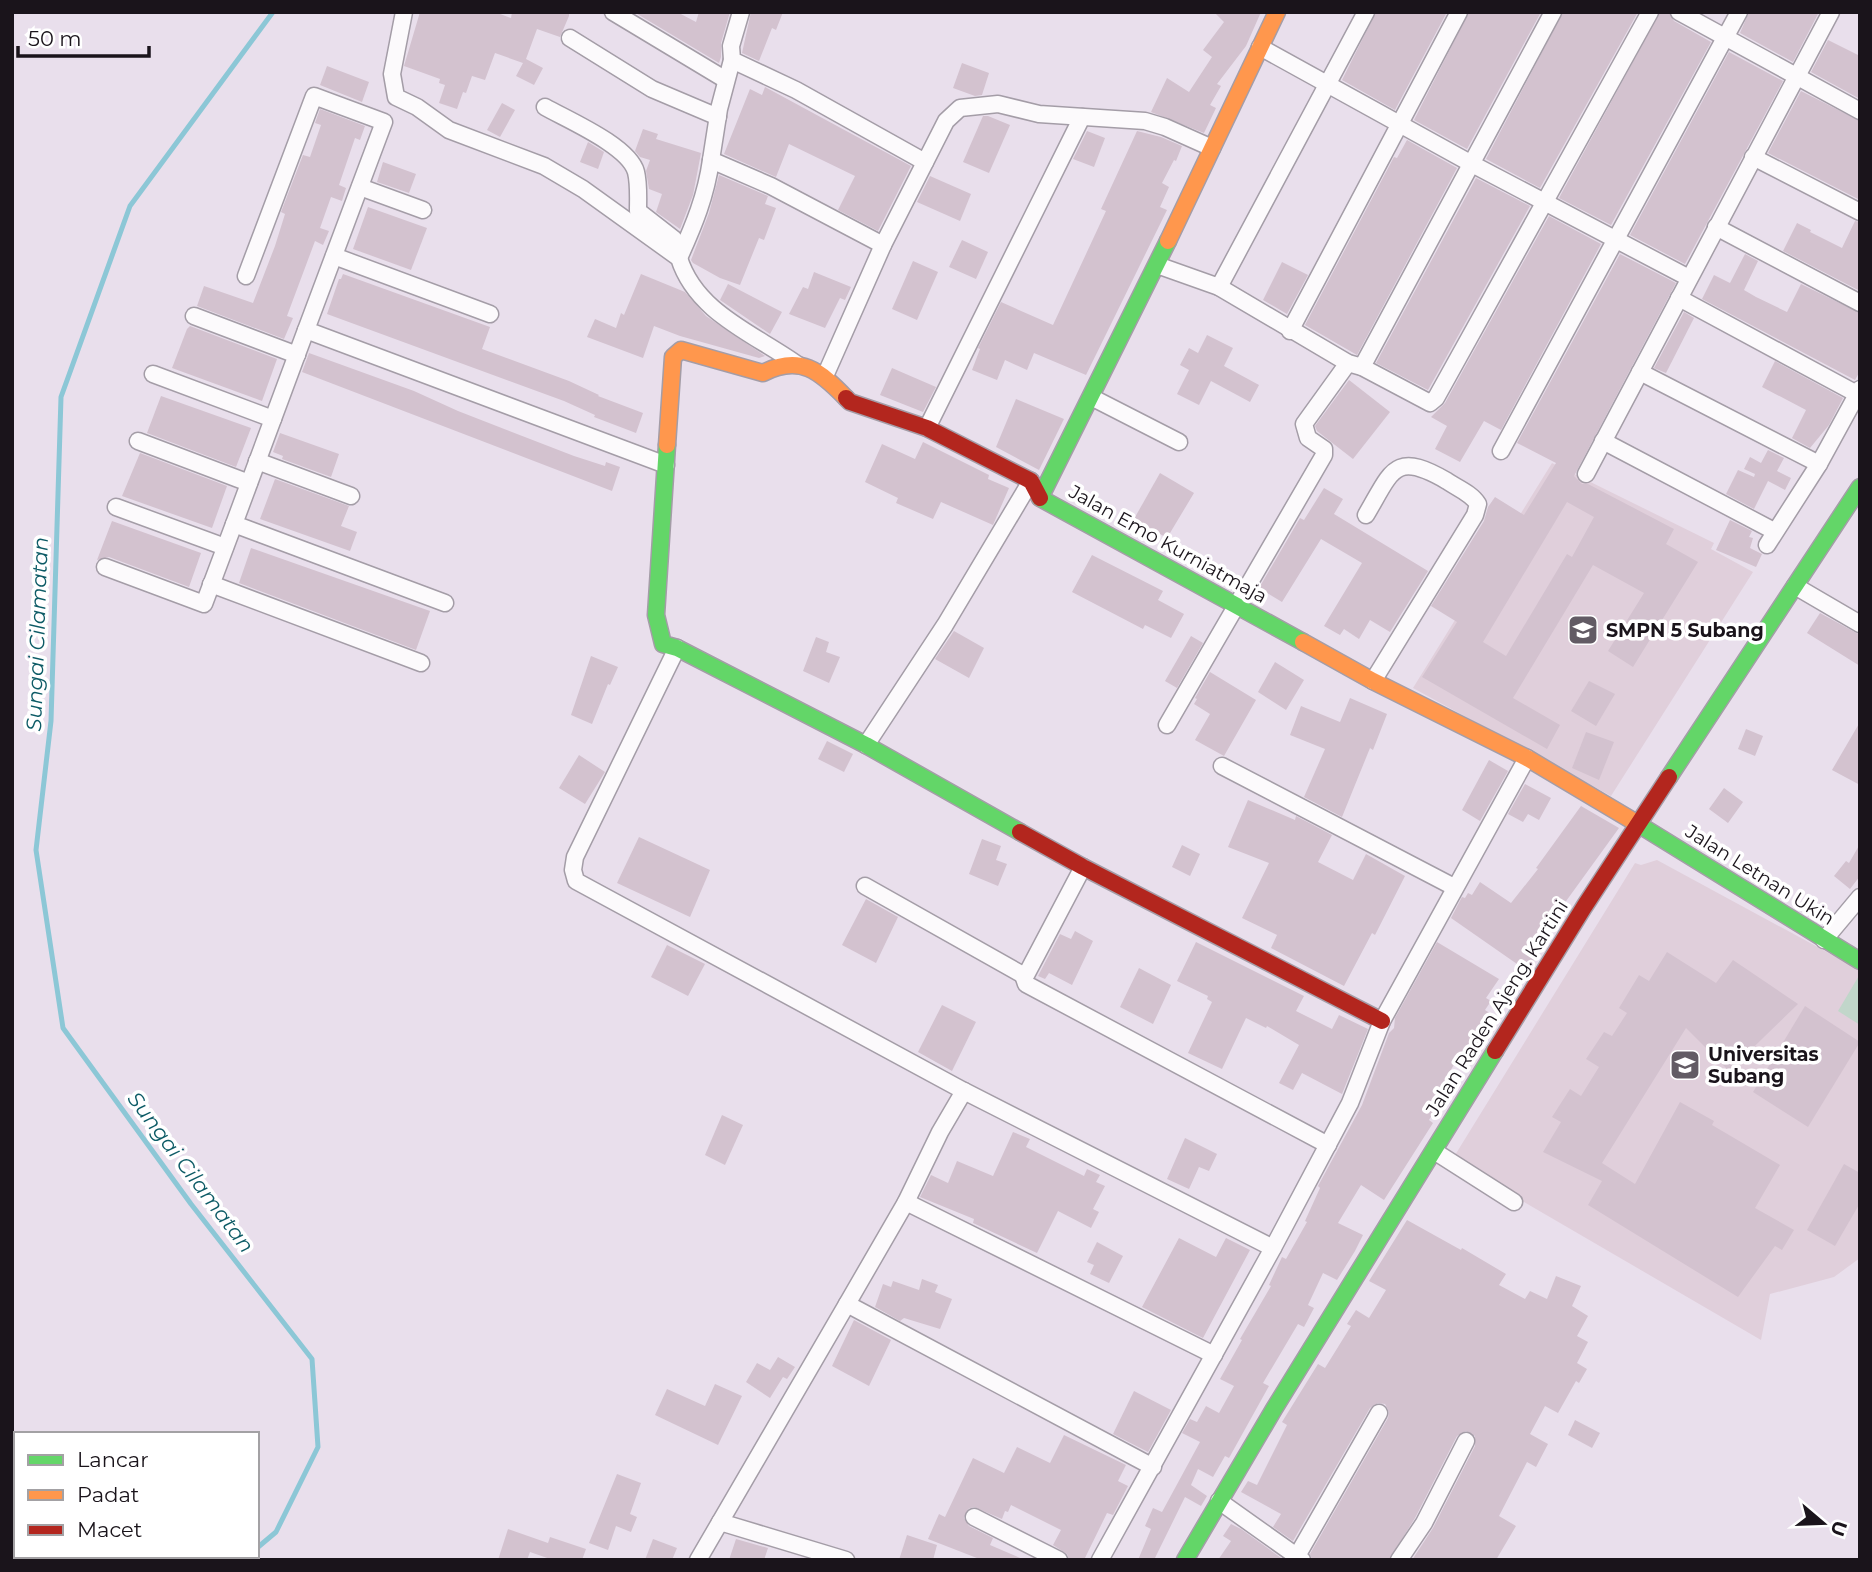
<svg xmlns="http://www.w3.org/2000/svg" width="1872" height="1572" font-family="Montserrat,sans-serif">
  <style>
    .education { fill: #e0cfdb }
    .green { fill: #c1d6ca }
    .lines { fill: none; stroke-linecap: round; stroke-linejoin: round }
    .stream { stroke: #8cc7d6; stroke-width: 5 }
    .building { fill: #d3c2cf; fill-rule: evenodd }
    .street-casing { stroke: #a49da7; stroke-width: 19 }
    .fast-casing { stroke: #a49da7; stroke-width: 19 }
    .slow-casing { stroke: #a49da7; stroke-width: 19 }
    .jam-casing { stroke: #a49da7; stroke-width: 19 }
    .street { stroke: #fcfafc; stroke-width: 16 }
    .fast { stroke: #63d668; stroke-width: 16 }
    .slow { stroke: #ff974d; stroke-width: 16 }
    .jam { stroke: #b3261e; stroke-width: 16 }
    .labels { text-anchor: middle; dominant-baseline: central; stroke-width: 7; stroke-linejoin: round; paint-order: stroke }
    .street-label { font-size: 19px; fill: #1a141b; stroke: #fff }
    .poi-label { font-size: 19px; font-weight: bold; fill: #1a141b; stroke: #fff; text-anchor: start }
    .water-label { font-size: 21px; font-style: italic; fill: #0d5b66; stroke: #fff }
  </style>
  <rect width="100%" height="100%" fill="#e9dfec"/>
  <!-- education -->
  <g class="education">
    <path d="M1552 463 1714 543 1711 549 1753 572 1611 796 1413 688Z"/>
    <path d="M1657 860 1860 970V1258L1834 1277 1770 1294 1761 1340 1452 1160 1635 863 1641 865Z"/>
  </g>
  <!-- green -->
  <path class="green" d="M1860 974V1025L1838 1011Z"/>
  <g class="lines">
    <!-- stream -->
    <g class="stream">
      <path d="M257 1548 276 1532 318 1447 312 1359 191 1204 63 1028 36 850 51 721 61 397 130 206 273 12"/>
      <path d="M244 1560 248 1556"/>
    </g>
  </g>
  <!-- building -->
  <g class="building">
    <path d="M420 12H495L511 18 512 12H569V16L560 37 537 29 526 59 543 68 534 85 516 76 523 63 495 53 485 80 472 76 466 93 463 92 457 109 439 103 445 85 439 83 440 79 404 66Z"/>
    <path d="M634 12H677L696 22 699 12H730L721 43V57L719 63Z"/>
    <path d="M751 12H783L776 30 772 28 759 61 742 53Z"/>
    <path d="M1214 12H1261L1246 46 1217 84 1221 86 1210 105 1216 108 1204 133 1151 112 1167 78 1189 92 1212 57 1203 50 1224 22Z"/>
    <path d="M1376 12H1447L1395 110 1342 80Z"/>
    <path d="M1469 12H1541L1467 149 1414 120Z"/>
    <path d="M1563 12H1638L1540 188 1486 159Z"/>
    <path d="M1660 12H1669L1674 21 1711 42 1611 225 1559 198Z"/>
    <path d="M1749 12H1819L1793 62 1740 33Z"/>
    <path d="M1828 40 1860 56V99L1811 72Z"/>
    <path d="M1729 52 1783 81 1685 264 1630 235Z"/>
    <path d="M962 63 989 73 982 95 975 96 953 88Z"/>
    <path d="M327 66 369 82 362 102 320 85Z"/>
    <path d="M765 87 911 166 878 231 838 210 855 176 789 144 776 177 724 154 750 89 762 95Z"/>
    <path d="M1801 91 1860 121V200L1768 153Z"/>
    <path d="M502 103 515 110 500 137 487 130Z"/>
    <path d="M320 109 365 126 360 140 355 138 339 185 346 188 342 201 331 197 320 228 329 231 323 245 315 241 287 316 293 318 284 339 197 306 204 286 253 303 275 246 285 214 281 212 303 155 310 157 321 125 315 123Z"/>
    <path d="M983 116H988L1010 125 989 173 963 162Z"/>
    <path d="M643 129 658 134 656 139 701 153 693 195 680 229 656 212 662 194 649 189 646 171 650 160 640 157 635 151Z"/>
    <path d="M1087 131 1105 138 1094 167 1073 159Z"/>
    <path d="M1137 131 1161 137 1182 146 1176 161 1174 160 1162 183 1169 187 1160 207 1167 210 1086 375 1034 353 1027 370 1005 360 997 380 972 370 980 349 978 348 1001 302 1053 325 1106 211 1101 209Z"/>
    <path d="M1407 140 1457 168 1357 355 1305 325 1394 157 1397 158Z"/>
    <path d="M588 142 604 152 598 169 580 162Z"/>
    <path d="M383 162 416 174 409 193 377 182Z"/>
    <path d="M719 175 768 196 765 204 776 208 764 240 759 238 740 285 720 278 693 263 691 260 709 213Z"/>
    <path d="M930 176 971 194 960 221 917 202Z"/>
    <path d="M1476 178 1530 206 1428 390 1376 363Z"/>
    <path d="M368 207 427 228 411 270 353 249Z"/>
    <path d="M1549 216 1601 244 1501 430 1484 421 1460 462 1435 449 1447 426 1431 417 1445 403Z"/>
    <path d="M1855 221 1860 222V291L1783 251 1797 223 1811 230 1810 232 1842 248Z"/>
    <path d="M962 240 988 252 976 279 949 267Z"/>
    <path d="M1620 254 1676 283 1574 476 1582 484H1588L1674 529 1666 544 1698 562 1633 667 1608 651 1644 593 1593 565 1513 698 1560 725 1547 749 1422 677 1457 622 1431 606 1484 521 1488 507 1495 497 1524 515 1556 463 1517 443ZM1567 502 1594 517 1572 557 1567 554 1506 656 1483 642Z"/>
    <path d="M1745 254 1758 261 1744 290 1756 297 1787 312 1801 284 1860 313V371L1855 380 1702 299 1714 275 1730 283Z"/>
    <path d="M913 261 938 272 917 320 892 309Z"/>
    <path d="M1282 262 1308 275 1287 314 1263 300Z"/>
    <path d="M814 272 851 287 845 300 840 298 825 328 789 314 803 287 808 289Z"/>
    <path d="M343 274 490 327 482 349 569 381 599 395 598 396 643 413 636 433 594 417 595 415 564 401 327 314 339 279H341Z"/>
    <path d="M641 274 685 292 706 316 765 356 759 358 680 336 654 326 643 358 587 337 595 319 616 328 621 313 624 315Z"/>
    <path d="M728 284 782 312 770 334 720 300Z"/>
    <path d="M1684 312 1694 318 1666 373 1654 368Z"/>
    <path d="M190 326 277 359 262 401 172 368 187 329Z"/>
    <path d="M1207 335 1233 348 1224 366 1259 385 1250 402 1211 381 1199 405 1177 394 1189 370 1180 365 1189 348 1198 353Z"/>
    <path d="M309 353 414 391 458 411 574 456 605 466 606 462 620 467 612 491 302 372Z"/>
    <path d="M1775 361 1843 398 1829 425 1810 448 1792 438 1806 410 1762 387Z"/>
    <path d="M892 368 936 387 923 412 880 395Z"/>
    <path d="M1349 380 1390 412 1353 459 1317 431 1315 426Z"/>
    <path d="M161 396 251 428 236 467 147 433Z"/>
    <path d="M1016 399 1064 419 1039 470 996 447Z"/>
    <path d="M280 433 339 454 331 477 282 459 283 456 273 452Z"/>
    <path d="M923 442 989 475 988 479 1009 488 993 525 941 502 933 519 896 503 898 498 865 482 882 444 915 459Z"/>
    <path d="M1768 450 1784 458 1777 471 1791 478 1785 490 1768 481 1754 509 1726 494 1738 470 1754 477 1755 474 1744 469 1750 457 1761 463Z"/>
    <path d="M140 453 227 486 212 528 122 496Z"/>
    <path d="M1160 473 1194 493 1167 538 1134 519Z"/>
    <path d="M275 479 349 506 341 526 357 532 350 551 260 519Z"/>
    <path d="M1324 488 1343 499 1334 514 1428 571 1390 632 1370 620 1359 639 1344 629 1340 635 1324 626 1362 563 1321 539 1282 602 1259 588 1300 518 1304 520Z"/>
    <path d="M1730 520 1752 531 1749 537 1753 538 1750 548 1762 554 1756 567 1716 550Z"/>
    <path d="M112 521 201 553 189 587 109 557 97 560Z"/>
    <path d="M251 548 430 611 416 650 239 583Z"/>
    <path d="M1092 555 1163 591 1158 600 1184 614 1171 638 1145 625 1143 629 1072 592Z"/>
    <path d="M1820 613 1860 635V666L1807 633Z"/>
    <path d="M954 631 984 648 969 678 935 659Z"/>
    <path d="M1191 636 1203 643 1177 688 1165 681Z"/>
    <path d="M816 637 829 642 826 652 840 657 829 683 803 671Z"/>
    <path d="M591 656 618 667 610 685 608 684 592 724 571 715Z"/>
    <path d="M1275 662 1304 680 1286 710 1258 692Z"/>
    <path d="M1210 672 1256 700 1224 756 1195 740 1210 714 1194 704 1197 699 1195 698Z"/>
    <path d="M1589 681 1615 694 1596 726 1571 711Z"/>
    <path d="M1350 698 1387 714 1373 750 1370 748 1342 817 1304 797 1325 749 1290 735 1301 706 1340 722Z"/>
    <path d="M1860 722V785L1832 770Z"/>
    <path d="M1746 729 1763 736 1755 756 1738 749Z"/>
    <path d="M1586 732 1614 742 1599 780 1572 768Z"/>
    <path d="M827 741 853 754 844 772 818 759Z"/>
    <path d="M579 755 605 772 585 804 559 788Z"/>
    <path d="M1489 760 1508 771 1480 821 1462 810Z"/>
    <path d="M1525 784 1551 798 1539 820 1528 814 1523 822 1508 814Z"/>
    <path d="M1724 788 1743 802 1728 823 1709 809Z"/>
    <path d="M1248 800 1295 820 1296 816 1332 835 1318 862 1353 880 1366 854 1405 876 1375 935 1372 933 1344 986 1271 948 1277 935 1242 918 1269 863 1228 847Z"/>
    <path d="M1581 806 1619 828 1556 915 1541 944 1543 945 1527 971 1451 918 1462 897 1465 898 1468 893 1472 895 1480 882 1511 903 1538 869 1536 868Z"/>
    <path d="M639 837 710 870 690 917 617 883Z"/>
    <path d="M982 839 1001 846 996 860 1007 864 998 886 969 874Z"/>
    <path d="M1860 844V876L1850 889 1834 876 1846 861 1849 863Z"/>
    <path d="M1182 845 1200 854 1190 876 1172 867Z"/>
    <path d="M866 899 898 917 876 963 842 945Z"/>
    <path d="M1075 931 1093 941 1072 985 1049 973 1045 979 1038 976 1060 934 1071 939Z"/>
    <path d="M1196 942 1304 996 1296 1011 1332 1029 1339 1015 1368 1029 1342 1094 1302 1073 1293 1090 1279 1083 1299 1045 1267 1026 1266 1028 1246 1018 1222 1069 1188 1053 1212 1002 1207 999 1208 996 1177 981Z"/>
    <path d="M1437 942 1499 979 1486 998 1491 1001 1485 1010 1496 1017 1480 1039 1464 1068 1455 1063 1437 1093 1443 1097 1429 1120 1433 1123 1384 1200 1361 1185 1338 1223 1363 1235 1355 1251 1337 1280 1323 1273 1308 1305 1314 1308 1304 1327 1298 1324 1263 1383 1269 1386 1229 1458 1225 1456 1213 1477 1198 1469 1191 1485 1207 1496 1201 1506 1185 1497 1154 1560H1138L1151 1529 1145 1526 1153 1508 1162 1512 1200 1442 1182 1433 1190 1419 1197 1422 1206 1406 1219 1413 1234 1386 1220 1379 1242 1340 1240 1339 1271 1286 1269 1285 1282 1257 1286 1259 1307 1222 1305 1221 1320 1188 1318 1186 1362 1105 1389 1033 1394 1028 1395 1018Z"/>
    <path d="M667 945 705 964 688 996 651 977Z"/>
    <path d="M1667 952 1716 983 1733 960 1798 1004 1729 1071 1686 1028 1602 1163 1635 1184 1680 1102 1714 1121 1712 1125 1780 1165 1755 1208 1794 1230 1782 1250 1775 1246 1738 1297 1588 1205 1602 1181 1543 1152 1561 1122 1552 1117 1570 1089 1581 1096 1599 1067 1586 1059 1604 1032 1612 1036 1627 1013 1619 1008 1639 975 1649 981Z"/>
    <path d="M1139 968 1171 985 1153 1024 1120 1007Z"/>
    <path d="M942 1005 976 1022 952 1071 918 1052Z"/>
    <path d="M1805 1006 1860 1042 1808 1127 1753 1092Z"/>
    <path d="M722 1115 743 1125 725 1165 705 1155Z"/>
    <path d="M1013 1132 1030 1139 1026 1147 1084 1176 1087 1169 1100 1175 1096 1182 1105 1186 1093 1209 1099 1212 1091 1228 1058 1211 1037 1253 973 1223 974 1219 920 1197 931 1175 948 1183 957 1161 993 1176Z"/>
    <path d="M1185 1138 1217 1154 1209 1171 1199 1167 1189 1189 1167 1179Z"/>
    <path d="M1844 1164 1860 1173V1203L1835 1246 1807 1230Z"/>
    <path d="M1407 1220 1461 1250 1462 1248 1506 1274 1499 1285 1525 1299 1530 1291 1547 1299 1556 1276 1581 1286 1572 1306 1588 1316 1577 1336 1588 1342 1577 1363 1587 1369 1579 1383 1576 1381 1558 1413 1545 1406 1530 1434 1548 1444 1536 1467 1527 1462 1499 1516 1516 1526 1496 1560H1412L1433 1528 1475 1446V1436L1466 1431 1457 1436 1415 1518 1389 1560H1312L1310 1554 1388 1418 1389 1412 1385 1404 1378 1403 1370 1408 1293 1541 1273 1527 1281 1514 1241 1492 1248 1481 1257 1485 1287 1425 1282 1422 1318 1364 1325 1368 1351 1326 1347 1324 1356 1310 1369 1318 1386 1290 1369 1281Z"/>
    <path d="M1179 1238 1216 1257 1226 1238 1250 1250 1203 1338 1142 1307Z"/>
    <path d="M1097 1242 1123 1256 1109 1283 1090 1274 1094 1265 1087 1262Z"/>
    <path d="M922 1279 938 1285 935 1292 952 1299 940 1329 904 1318 900 1321 875 1307 883 1284 891 1287 893 1281 919 1290Z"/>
    <path d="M854 1320 891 1340 869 1386 832 1366Z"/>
    <path d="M778 1357 795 1367 787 1379 783 1377 770 1398 746 1382 757 1363 770 1370Z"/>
    <path d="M715 1384 742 1396 718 1445 655 1415 667 1389 705 1406Z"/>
    <path d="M1134 1391 1171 1410 1148 1452 1113 1434Z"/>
    <path d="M1575 1420 1600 1433 1592 1448 1568 1435Z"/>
    <path d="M1064 1435 1126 1465 1118 1481 1128 1486 1113 1515 1107 1513 1084 1560H1069L1067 1554 1053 1545 1061 1530 1011 1505 1008 1512 1005 1511 1002 1519 974 1507 968 1509 964 1518 969 1526 993 1538 990 1545 1025 1560H982L928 1539 939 1514 945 1517 973 1458 1004 1473 1017 1447 1050 1463Z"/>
    <path d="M617 1474 641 1483 630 1514 637 1517 631 1532 616 1526 608 1550 589 1543Z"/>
    <path d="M1231 1524 1241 1529 1284 1560H1218L1231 1541 1223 1536Z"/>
    <path d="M508 1529 548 1543 550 1537 586 1549 582 1560H553L530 1552 527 1560H498Z"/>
    <path d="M907 1535 937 1545 933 1560H899Z"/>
    <path d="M653 1539 677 1548 672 1560H645Z"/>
    <path d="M736 1539 768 1548 764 1560H729Z"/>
  </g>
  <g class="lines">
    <!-- street casing -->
    <g class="street-casing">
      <g id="street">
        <path d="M404 12 392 74 396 97 417 107 449 130 544 166 583 189 679 258C696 313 755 334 798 365"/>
        <path d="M613 12 726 80"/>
        <path d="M741 12 731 46 732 60 796 90 925 162"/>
        <path d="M1679 12 1860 111"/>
        <path d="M570 38 652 89 718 117"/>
        <path d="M1260 47 1472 164 1689 278"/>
        <path d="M732 60 719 109 711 160 771 186 883 245"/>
        <path d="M545 107C568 120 629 146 636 172 639 184 638 198 638 211L674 239 679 258"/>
        <path d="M1753 157 1860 212"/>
        <path d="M360 187 423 210"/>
        <path d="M1716 227 1860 303"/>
        <path d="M334 256 490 314"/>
        <path d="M679 258C694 225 706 196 711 160"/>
        <path d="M1157 265 1219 287 1348 363 1362 367 1430 403 1436 398 1650 12"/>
        <path d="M246 276 314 96 384 122 306 330 666 465"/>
        <path d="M1219 287 1366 12"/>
        <path d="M1679 298 1857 394"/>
        <path d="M194 316 297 355"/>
        <path d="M306 330 234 524 445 603"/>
        <path d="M1290 331 1459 12"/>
        <path d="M1362 367 1553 12"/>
        <path d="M1640 372 1819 464"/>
        <path d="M153 374 273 419"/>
        <path d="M825 376 883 245 946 121 960 108 998 104 1039 114 1145 121 1165 127 1212 148"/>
        <path d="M1091 397 1179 442"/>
        <path d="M927 428 1082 117"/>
        <path d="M138 441 249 483"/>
        <path d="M1603 441 1774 531"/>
        <path d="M1501 451 1739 12"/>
        <path d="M257 461 351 496"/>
        <path d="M1586 474 1831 12"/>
        <path d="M116 507 225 547"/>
        <path d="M1366 515C1392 471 1394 450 1447 481 1457 488 1471 493 1478 504L1475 515 1373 681"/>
        <path d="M1767 545 1819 464 1860 389"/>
        <path d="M105 567 204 604 234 524"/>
        <path d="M211 584 421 663"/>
        <path d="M1795 586 1860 624"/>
        <path d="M677 648 575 857 573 870 576 881 964 1091 1273 1248"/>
        <path d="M1167 725 1324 455V449L1308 438 1304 424 1348 363"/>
        <path d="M866 745 945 625 1031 481"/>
        <path d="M1222 766 1454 887"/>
        <path d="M1083 867 1025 977 1023 975 1026 984 1328 1145"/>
        <path d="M865 886 1023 975"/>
        <path d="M1824 940 1860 897"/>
        <path d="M964 1091 940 1132 906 1202 847 1304 1153 1467"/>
        <path d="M1434 1151 1514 1202"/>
        <path d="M906 1202 1214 1355"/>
        <path d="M1219 1501 1302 1560"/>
        <path d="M974 1517 1059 1560"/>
        <path d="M720 1522 846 1560"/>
        <path d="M1297 1556 1379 1413"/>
        <path d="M698 1560 847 1304"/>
        <path d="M1100 1560 1273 1248 1350 1103 1382 1021 1527 758"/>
        <path d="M1399 1560 1424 1523 1466 1441"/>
      </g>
    </g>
    <!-- fast casing -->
    <g class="fast-casing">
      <g id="fast">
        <path d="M1168 241 1040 498 1303 642"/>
        <path d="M667 445 656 615 663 644 677 648 866 745 1020 832"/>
        <path d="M1669 777 1860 487"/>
        <path d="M1633 821 1860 961"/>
        <path d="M1185 1560 1274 1409 1495 1051"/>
      </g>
    </g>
    <!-- slow casing -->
    <g class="slow-casing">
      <g id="slow">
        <path d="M1168 241 1277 12"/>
        <path d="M667 445 673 357 681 350 763 373C800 354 820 371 846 398"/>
        <path d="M1303 642 1373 681 1527 758 1633 821"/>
      </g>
    </g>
    <!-- jam casing -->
    <g class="jam-casing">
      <g id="jam">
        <path d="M846 398 850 402 927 428 1031 481 1040 498"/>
        <path d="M1020 832 1083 867 1382 1021"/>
        <path d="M1495 1051 1584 907 1669 777"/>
      </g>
    </g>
    <!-- street -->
    <use href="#street" class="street"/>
    <!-- fast -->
    <use href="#fast" class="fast"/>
    <!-- slow -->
    <use href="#slow" class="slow"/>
    <!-- jam -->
    <use href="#jam" class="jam"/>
  </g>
  <!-- icons -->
  <defs>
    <g id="school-square" transform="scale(1.575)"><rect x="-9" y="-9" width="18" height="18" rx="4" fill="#625b64" stroke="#fff"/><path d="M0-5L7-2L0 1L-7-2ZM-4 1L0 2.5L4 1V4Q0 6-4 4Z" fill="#fff"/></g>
    <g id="university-square" transform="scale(1.575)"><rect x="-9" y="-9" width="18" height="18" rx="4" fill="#625b64" stroke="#fff"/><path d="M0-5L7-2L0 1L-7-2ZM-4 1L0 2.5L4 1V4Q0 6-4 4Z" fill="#fff"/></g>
  </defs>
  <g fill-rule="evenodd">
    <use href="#school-square" x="1583" y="630"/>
    <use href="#university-square" x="1685" y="1065"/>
  </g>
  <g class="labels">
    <!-- street labels -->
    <g class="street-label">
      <text transform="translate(1168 544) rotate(29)">Jalan Emo Kurniatmaja</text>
      <text transform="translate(1760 875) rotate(32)">Jalan Letnan Ukin</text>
      <text transform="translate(1497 1008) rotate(-58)">Jalan Raden Ajeng. Kartini</text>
    </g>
    <!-- poi labels -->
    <g class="poi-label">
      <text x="1606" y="630">SMPN 5 Subang</text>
      <text x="1708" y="1054">Universitas<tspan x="1708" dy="22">Subang</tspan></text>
    </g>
    <!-- water labels -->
    <g class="water-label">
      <text transform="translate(37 634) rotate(-88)">Sungai Cilamatan</text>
      <text transform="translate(191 1172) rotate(53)">Sungai Cilamatan</text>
    </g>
  </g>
  <!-- border -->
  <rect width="1872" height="1572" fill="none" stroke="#1a141b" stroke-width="28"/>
  <!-- legend -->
  <rect x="14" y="1432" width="245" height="126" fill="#ffffff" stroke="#a3a1a4" stroke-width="2"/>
  <rect x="28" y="1455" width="35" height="10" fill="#63d668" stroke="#a3a1a4" stroke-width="2"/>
  <text x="77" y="1467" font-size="21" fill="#1a141b">Lancar</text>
  <rect x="28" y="1490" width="35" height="10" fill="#ff974d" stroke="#a3a1a4" stroke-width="2"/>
  <text x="77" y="1502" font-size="21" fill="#1a141b">Padat</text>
  <rect x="28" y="1525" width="35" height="10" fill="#b3261e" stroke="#a3a1a4" stroke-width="2"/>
  <text x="77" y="1537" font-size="21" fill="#1a141b">Macet</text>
  <!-- north arrow -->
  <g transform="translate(1823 1523) rotate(109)" stroke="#ffffff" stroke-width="5" paint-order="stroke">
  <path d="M0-5L12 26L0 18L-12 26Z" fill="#1a141b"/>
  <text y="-10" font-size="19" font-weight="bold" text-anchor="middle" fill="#1a141b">U</text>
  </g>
  <!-- scale -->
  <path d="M18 46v10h131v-10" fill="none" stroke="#1a141b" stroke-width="3.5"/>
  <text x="28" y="46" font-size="21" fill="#1a141b" stroke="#ffffff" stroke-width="5" paint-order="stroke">50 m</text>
</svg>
